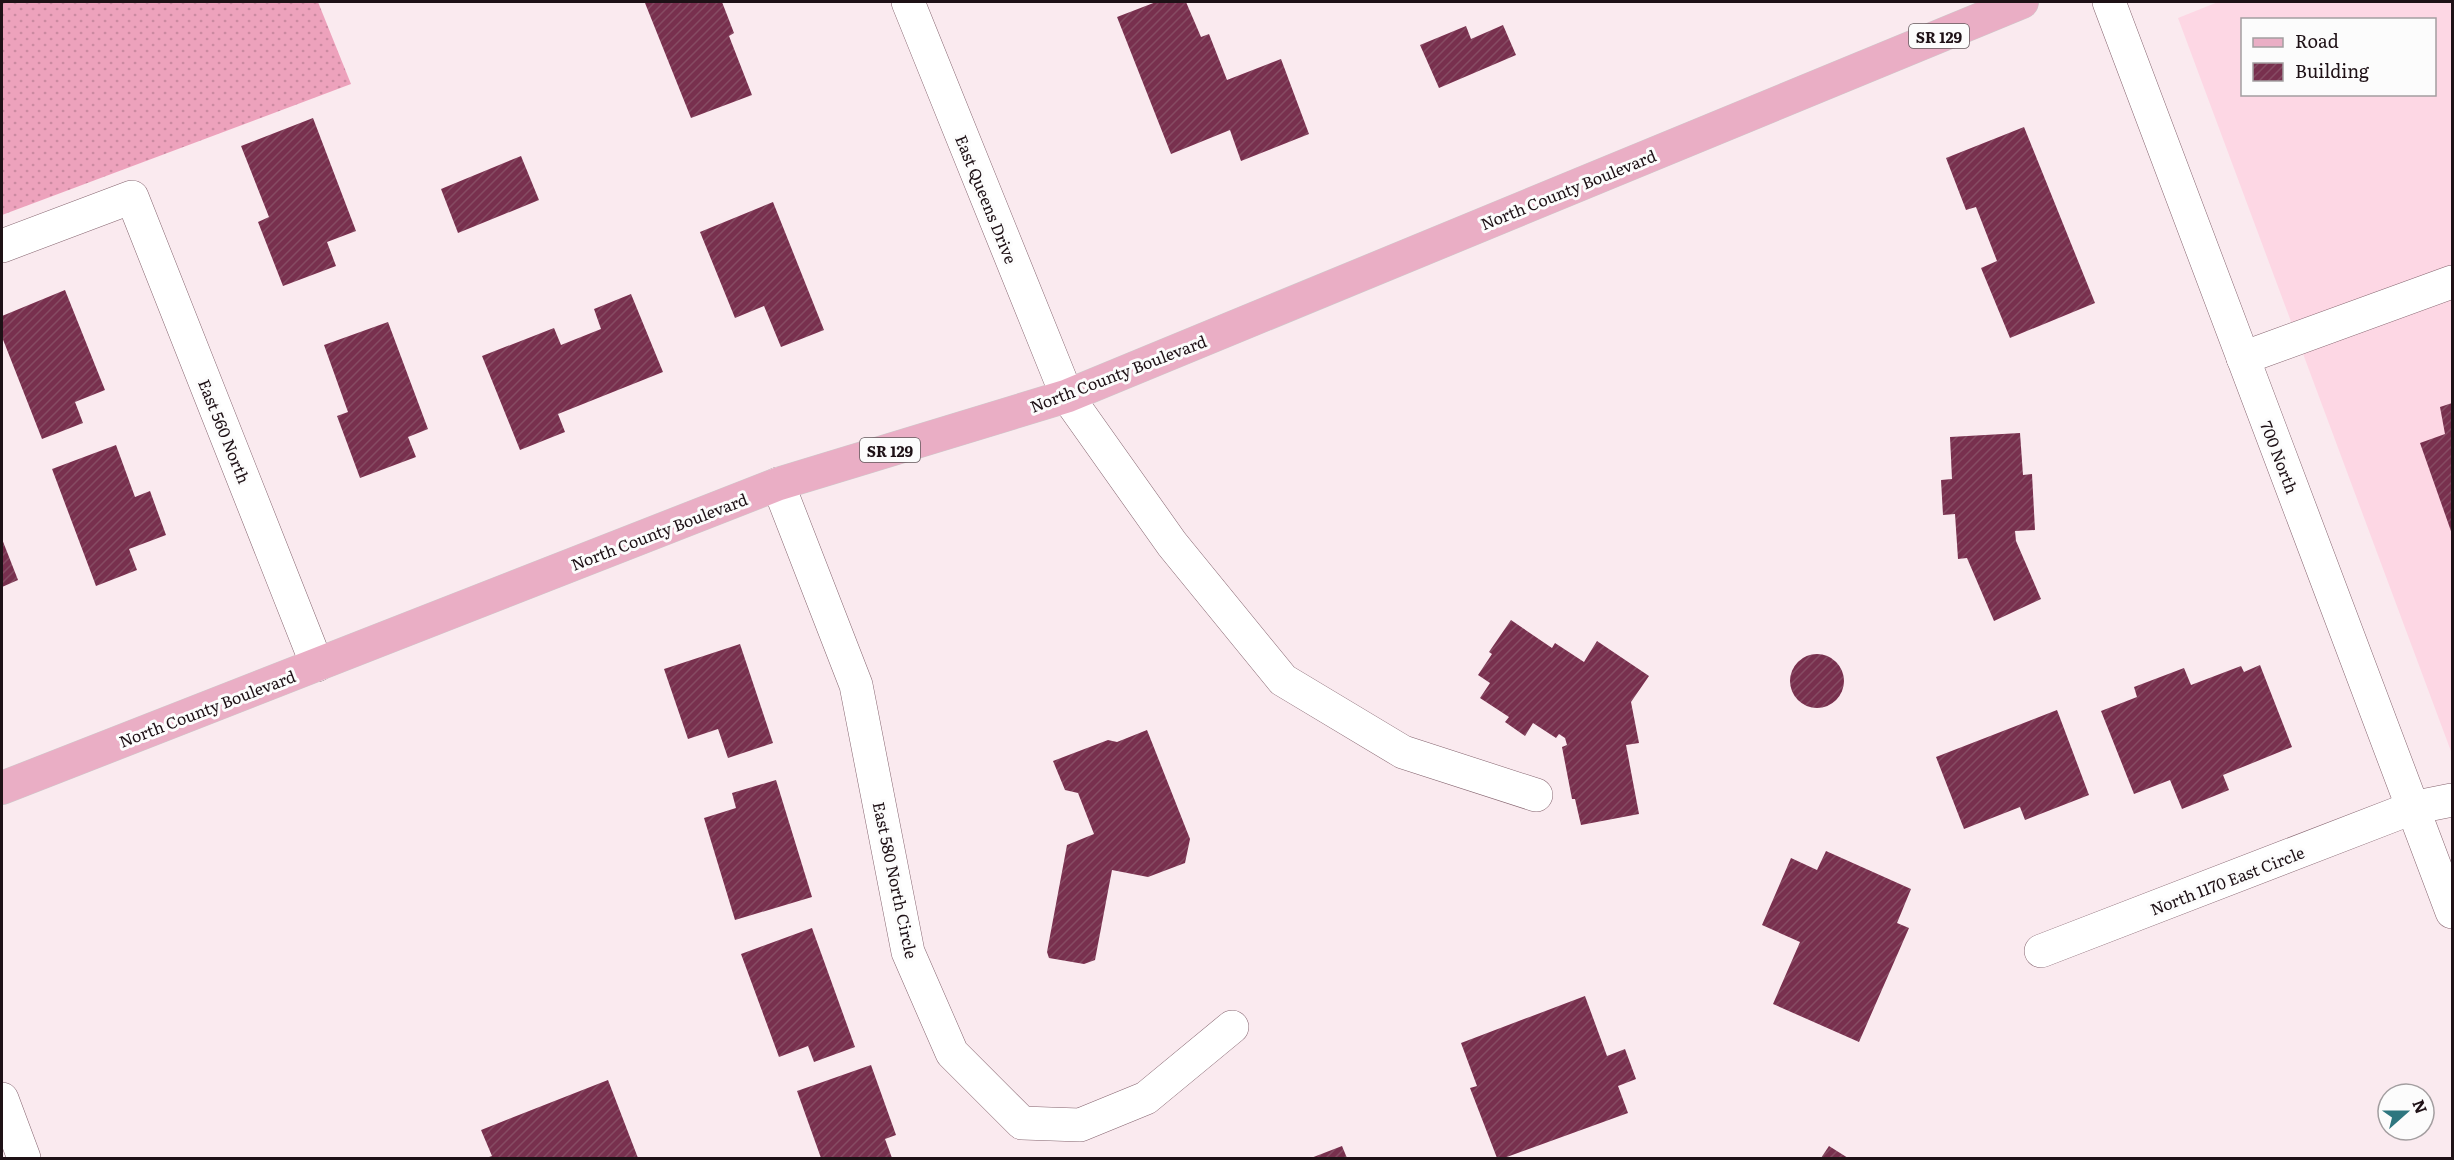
<svg xmlns="http://www.w3.org/2000/svg" width="2454" height="1160" font-family="Literata,serif">
  <style>
    .built { fill: #fdd7e4; fill-rule: evenodd }
    .grass { fill: url(#grass-dots) }
    .building { fill: url(#building-hatch) }
    .lines { fill: none; stroke-linecap: round; stroke-linejoin: round }
    .minor-casing { stroke: #85646f; stroke-width: 34 }
    .major-casing { stroke: #cecbcc; stroke-width: 34 }
    .minor { stroke: #fff; stroke-width: 33 }
    .major { stroke: #eaaec5; stroke-width: 33 }
    .labels { text-anchor: middle; dominant-baseline: central; stroke-width: 6; stroke-linejoin: round; paint-order: stroke }
    .shield { fill: #fcfcfc; stroke: #61585b; stroke-width: 1.5 }
    .shield-label { font-size: 15px; font-weight: bold; fill: #1e1116 }
    .street-label { font-size: 16px; fill: #1e1116; stroke: #fcfcfc }
  </style>
  <defs>
    <pattern id="grass-dots" width="8" height="8" patternUnits="userSpaceOnUse" patternTransform="scale(1.5)"><rect width="8" height="8" fill="#eda2bc"/><path d="M2 2h.1M6 6h.1" fill="none" stroke="#cb8aa1" stroke-width="1.8" stroke-linecap="round"/></pattern>
    <pattern id="building-hatch" width="6" height="6" patternUnits="userSpaceOnUse" patternTransform="scale(1.5)"><rect width="6" height="6" fill="#78304e"/><path d="M-1 1l2-2M0 6l6-6M5 7l2-2" fill="none" stroke="#864b63"/></pattern>
  </defs>
  <rect width="100%" height="100%" fill="#faeaef"/>
  <!-- built -->
  <path class="built" d="M2218 2H2452V754L2178 18ZM2242 20H2434V94H2242Z"/>
  <!-- grass -->
  <path class="grass" d="M2 2H318L351 84 2 215Z"/>
  <!-- building -->
  <g class="building">
    <path d="M648 2H722L734 33 729 36 752 95 691 118 645 3Z"/>
    <path d="M1156 2H1186L1201 37 1209 34 1227 80 1281 59 1309 134 1241 161 1230 130 1171 154 1117 17Z"/>
    <path d="M1503 25 1516 55 1439 88 1420 45 1466 26 1471 39Z"/>
    <path d="M313 118 356 231 327 242 336 266 283 286 258 222 269 217 241 146Z"/>
    <path d="M2024 127 2095 303 2010 338 1981 268 1997 261 1976 207 1966 210 1946 158Z"/>
    <path d="M521 156 539 200 458 233 441 189Z"/>
    <path d="M773 202 824 330 781 347 764 306 735 318 700 232Z"/>
    <path d="M65 290 105 390 75 402 83 423 42 439 2 337V316Z"/>
    <path d="M631 294 663 372 558 414 565 432 520 450 482 356 554 328 561 345 601 329 594 309Z"/>
    <path d="M388 322 428 429 408 437 416 457 360 478 337 416 348 412 324 345Z"/>
    <path d="M2452 403V534L2420 443 2445 434 2440 407Z"/>
    <path d="M2020 433 2023 475 2032 474 2035 530 2015 531 2016 541 2041 599 1994 621 1967 558 1958 559 1955 514 1943 515 1941 480 1952 479 1950 437Z"/>
    <path d="M116 445 135 497 150 491 166 535 129 549 137 570 96 586 52 469Z"/>
    <path d="M2 539 18 580 2 587Z"/>
    <path d="M1511 620 1552 648 1555 643 1584 662 1597 641 1649 676 1631 702 1639 743 1626 745 1639 814 1581 825 1575 799H1572L1562 747 1567 745 1565 738 1559 734 1556 738 1533 723 1525 736 1505 722 1509 717 1480 698 1490 683 1478 675 1492 654 1489 652Z"/>
    <path d="M740 644 773 743 728 758 718 729 688 739 664 669Z"/>
    <circle cx="1817" cy="681" r="27"/>
    <path d="M2260 665 2292 747 2223 775 2229 790 2182 809 2170 780 2134 794 2101 711 2137 697 2134 687 2184 668 2191 685 2241 666 2244 672Z"/>
    <path d="M2057 710 2089 795 2025 820 2020 807 1964 829 1936 757Z"/>
    <path d="M1147 730 1190 839 1185 863 1148 877 1112 870 1095 960 1084 964 1049 958 1047 952 1067 845 1094 834 1078 793 1065 790 1053 761 1108 740 1117 742Z"/>
    <path d="M776 780 812 897 735 920 704 818 736 808 732 793Z"/>
    <path d="M1826 851 1911 889 1897 923 1909 928 1859 1042 1773 1004 1800 942 1762 925 1791 858 1817 870Z"/>
    <path d="M812 928 855 1047 814 1062 808 1046 779 1057 741 954Z"/>
    <path d="M1585 996 1607 1056 1625 1049 1636 1079 1618 1086 1628 1113 1504 1158H1497L1470 1088 1477 1086 1461 1043Z"/>
    <path d="M871 1065 896 1135 885 1139 892 1158H821L797 1091Z"/>
    <path d="M608 1080 638 1158H486L492 1156 481 1130Z"/>
    <path d="M1342 1146 1347 1158H1311Z"/>
    <path d="M1829 1146 1848 1158H1821Z"/>
  </g>
  <g class="lines">
    <!-- minor casing -->
    <g class="minor-casing">
      <g id="minor">
        <path d="M908 2 1067 396 1172 544 1283 680 1403 752 1536 795"/>
        <path d="M2109 2 2452 912"/>
        <path d="M2 246 132 197 317 665"/>
        <path d="M2243 358 2452 282"/>
        <path d="M778 484 856 685 908 952 952 1053 1022 1123 1080 1125 1146 1098 1232 1027"/>
        <path d="M2041 951 2412 808 2452 800"/>
        <path d="M2 1099 24 1158"/>
      </g>
    </g>
    <!-- major casing -->
    <g class="major-casing">
      <path id="major" d="M2 788 778 484 1067 396 2022 2"/>
    </g>
    <!-- minor -->
    <use href="#minor" class="minor"/>
    <!-- major -->
    <use href="#major" class="major"/>
  </g>
  <g class="labels">
    <!-- shield labels -->
    <g class="shield">
      <rect x="1909" y="24" width="60" height="24" rx="4.5"/>
      <rect x="860" y="438" width="60" height="24" rx="4.5"/>
    </g>
    <g class="shield-label">
      <text x="1939" y="36">SR 129</text>
      <text x="890" y="450">SR 129</text>
    </g>
    <!-- street labels -->
    <g class="street-label">
      <text transform="translate(1568 189) rotate(-22)">North County Boulevard</text>
      <text transform="translate(987 199) rotate(68)">East Queens Drive</text>
      <text transform="translate(1118 373) rotate(-21)">North County Boulevard</text>
      <text transform="translate(225 431) rotate(68)">East 560 North</text>
      <text transform="translate(2280 457) rotate(69)">700 North</text>
      <text transform="translate(659 531) rotate(-21)">North County Boulevard</text>
      <text transform="translate(207 708) rotate(-21)">North County Boulevard</text>
      <text transform="translate(896 880) rotate(78)">East 580 North Circle</text>
      <text transform="translate(2227 880) rotate(-21)">North 1170 East Circle</text>
    </g>
  </g>
  <!-- border -->
  <rect width="2454" height="1160" fill="none" stroke="#1e1116" stroke-width="6"/>
  <!-- legend -->
  <rect x="2241" y="18" width="195" height="78" fill="#fcfcfc" stroke="#a39ea0" stroke-width="1.5"/>
  <rect x="2253" y="38" width="30" height="9" fill="#eaaec5" stroke="#a39ea0" stroke-width="1.5"/>
  <text x="2295" y="48" font-size="18" fill="#1e1116">Road</text>
  <rect x="2253" y="63" width="30" height="18" fill="url(#building-hatch)" stroke="#a39ea0" stroke-width="1.5"/>
  <text x="2295" y="78" font-size="18" fill="#1e1116">Building</text>
  <!-- north arrow -->
  <g transform="translate(2406 1112) rotate(69)"><circle r="28" fill="#fcfcfc" stroke="#a39ea0" stroke-width="1.5"/>
  <path d="M0-4.5L10 22L0 15L-10 22Z" fill="#2e767f"/>
  <text y="-9" font-size="16" font-weight="bold" text-anchor="middle" fill="#1e1116">N</text>
  </g>
</svg>
